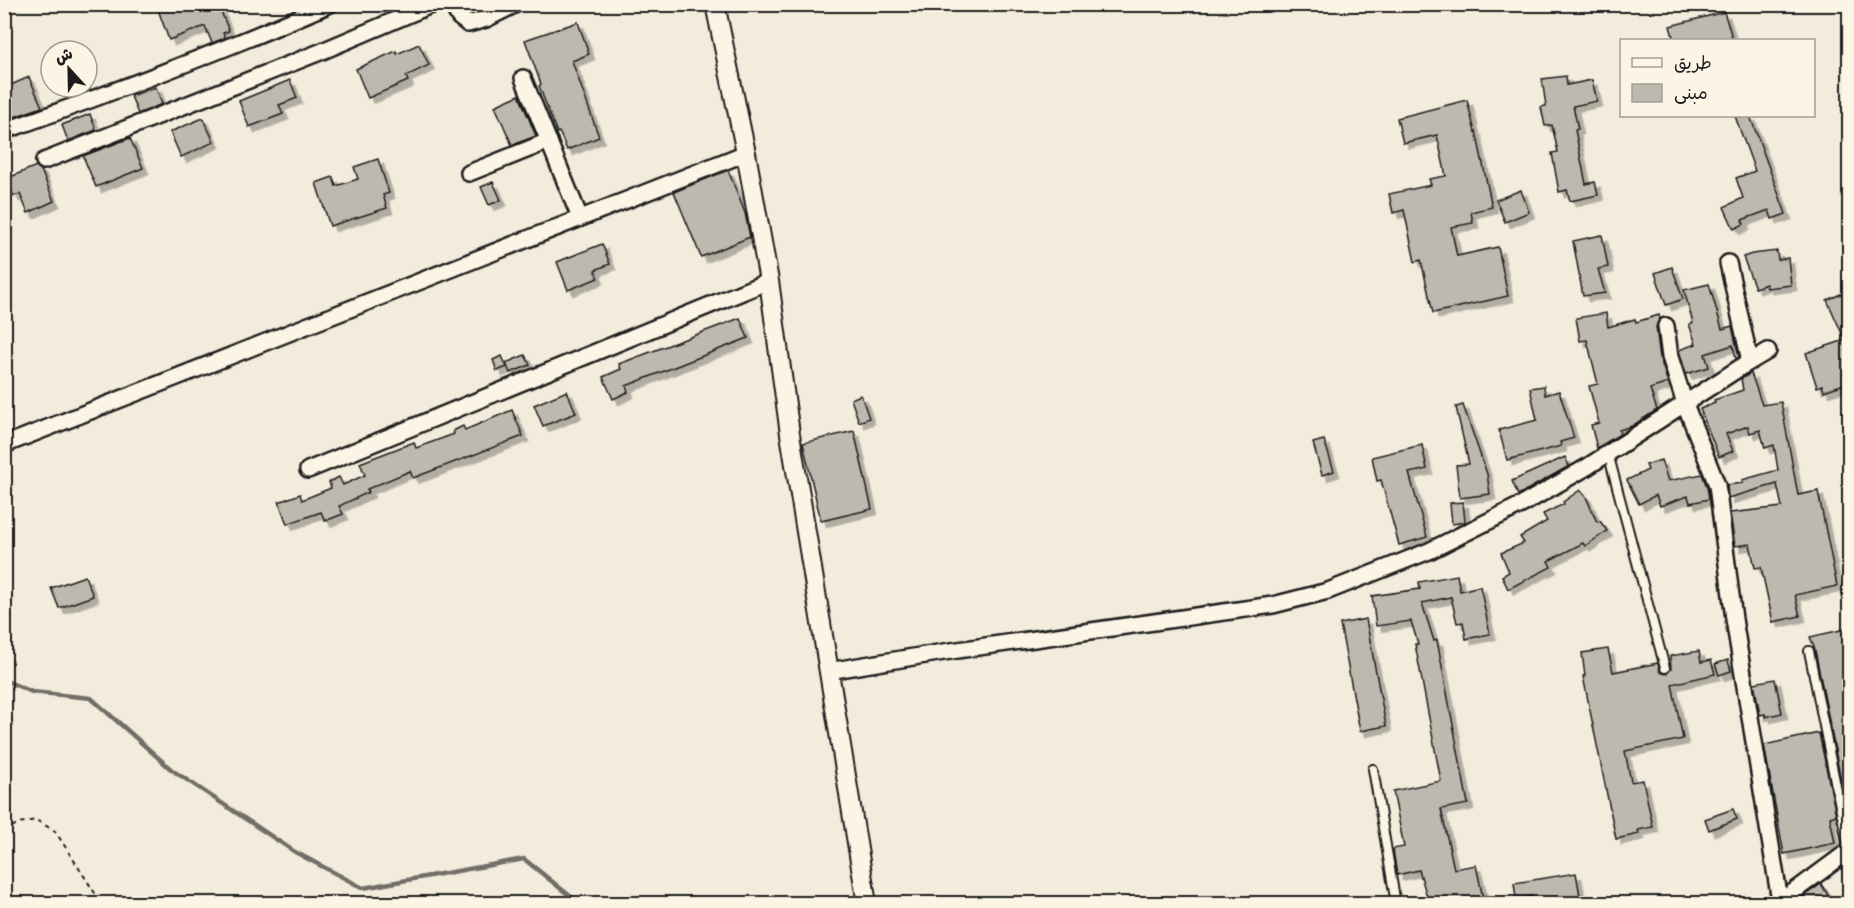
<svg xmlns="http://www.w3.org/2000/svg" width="1854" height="908" font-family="'Balsamiq Sans','Playpen Sans Arabic',sans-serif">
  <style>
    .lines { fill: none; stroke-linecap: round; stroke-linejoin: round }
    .stream { stroke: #716e68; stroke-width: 4.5 }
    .building { fill: #beb9ae; stroke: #1c1c1c; stroke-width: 1.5; filter: url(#shadow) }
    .service-casing { stroke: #1c1c1c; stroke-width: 12 }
    .minor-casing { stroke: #1c1c1c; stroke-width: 20 }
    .tertiary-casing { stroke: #1c1c1c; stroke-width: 22 }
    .path { stroke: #1c1c1c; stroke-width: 2; stroke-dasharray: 4.5 4.5; stroke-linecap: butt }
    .service { stroke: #fcf5e5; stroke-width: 8 }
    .minor { stroke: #fcf5e5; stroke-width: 15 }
    .tertiary { stroke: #fcf5e5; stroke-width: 18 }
  </style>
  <defs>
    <filter id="shadow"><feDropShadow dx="5.5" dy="5.5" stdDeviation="0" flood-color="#0004"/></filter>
  </defs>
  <rect width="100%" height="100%" fill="#f3ecdd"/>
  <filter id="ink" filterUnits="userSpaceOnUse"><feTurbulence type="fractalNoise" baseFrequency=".0167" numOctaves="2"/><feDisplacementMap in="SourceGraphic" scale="12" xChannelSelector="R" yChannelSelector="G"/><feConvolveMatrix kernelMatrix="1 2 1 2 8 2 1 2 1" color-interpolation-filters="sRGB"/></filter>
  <g filter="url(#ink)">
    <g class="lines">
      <!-- stream -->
      <path class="stream" d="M4 680 32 692 91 698 172 770 295 852 363 888 524 859 580 904"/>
    </g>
    <!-- building -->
    <g class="building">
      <path d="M156 4H218L229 31 223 33 225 38 212 43 205 26 169 40Z"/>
      <path d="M1724 12 1733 40H1674L1670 26Z"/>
      <path d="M578 22 589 54 572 61 599 137 567 150 561 136 559 132 557 133 539 86 541 84 525 40Z"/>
      <path d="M419 44 429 65 406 76 408 81 368 98 356 69 396 51 397 54Z"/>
      <path d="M1566 76 1567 85 1592 80 1597 101 1573 106 1578 129 1575 130 1586 184 1595 182 1598 195 1570 201 1567 190 1559 192 1552 153 1558 152 1552 125 1545 126 1541 107 1546 106 1542 79Z"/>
      <path d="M29 77 42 107 14 117 4 95V88Z"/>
      <path d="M290 80 297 98 279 105 283 114 249 127 239 101Z"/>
      <path d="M156 87 162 104 138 114 131 96Z"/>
      <path d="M519 95 536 136 512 145 495 106Z"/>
      <path d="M1467 100 1475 132 1476 131 1492 207 1471 212 1473 223 1451 227 1457 256 1498 247 1508 296 1433 313 1421 260 1415 262 1404 210 1393 213 1389 194 1431 185 1429 179 1446 176 1437 135 1403 143 1397 118Z"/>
      <path d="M90 114 96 130 68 141 62 125Z"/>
      <path d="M1735 116H1750L1786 214 1772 219 1769 210 1742 220 1744 224 1734 229 1724 207 1743 198 1736 178 1755 171Z"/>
      <path d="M203 118 214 142 181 157 170 132Z"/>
      <path d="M130 138 143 168 96 187 83 156Z"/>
      <path d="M378 159 389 193 383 195 387 208 330 226 316 183 333 177 336 186 358 179 354 167Z"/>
      <path d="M36 166 41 170 54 201 28 213 20 194 14 196 6 179Z"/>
      <path d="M728 170 745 213 750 237 701 257 674 192Z"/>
      <path d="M493 182 501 200 489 205 481 187Z"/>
      <path d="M1521 190 1529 212 1505 222 1496 200Z"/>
      <path d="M1602 235 1608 267 1598 269 1605 293 1583 296 1573 241Z"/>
      <path d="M602 244 610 264 595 270 598 278 568 290 557 262Z"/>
      <path d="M1777 251 1778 260 1788 258 1791 285 1767 288 1766 284 1755 288 1743 257 1752 254Z"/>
      <path d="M1672 267 1683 299 1666 305 1655 273Z"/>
      <path d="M1709 284 1722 329 1732 326 1739 357 1736 359 1733 345 1705 354 1709 367 1686 374 1679 350 1696 344 1689 324 1693 323 1684 290Z"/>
      <path d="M1850 290V382L1824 391 1822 385 1817 387 1806 353 1845 340 1827 300Z"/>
      <path d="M1606 313 1608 327 1635 319 1636 322 1659 315 1660 319 1656 327 1660 358 1668 383 1650 389 1657 410 1632 426 1619 430 1620 434 1597 448 1591 425 1599 423 1589 386 1598 384 1587 340 1580 341 1576 318Z"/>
      <path d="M740 318 748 338 626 386 628 392 613 399 603 377 621 369 619 364Z"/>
      <path d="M525 355 530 365 510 373 506 363Z"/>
      <path d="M502 356 507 367 497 371 493 360Z"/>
      <path d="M1751 373 1762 405 1781 402 1798 495 1818 491 1837 586 1795 595 1800 616 1773 622 1761 567 1755 568 1750 544 1735 546 1730 513 1782 507 1777 484 1728 498 1727 485 1743 483 1742 480 1778 470 1774 445 1765 448 1760 430 1750 433 1748 426 1726 434 1733 451 1719 457 1700 409 1715 403 1714 400 1743 390 1741 379Z"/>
      <path d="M1544 386 1545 395 1559 391 1574 438 1560 442 1561 446 1507 460 1499 430 1537 420 1530 388Z"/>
      <path d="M567 391 576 413 543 426 534 405Z"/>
      <path d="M861 395 869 418 859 422 851 399Z"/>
      <path d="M1463 405 1487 474 1490 494 1460 498 1456 465 1469 464 1456 407Z"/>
      <path d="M512 410 523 436 413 478 410 471 367 489 369 492 339 506 343 514 325 521 321 512 287 524 279 502 300 494 302 500 331 488 329 482 339 477 343 485 365 475 360 463 414 442 416 448 454 434 453 431 463 426 465 430Z"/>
      <path d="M854 431 872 509 821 521 803 443Z"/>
      <path d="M1324 440 1334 471 1322 475 1313 443Z"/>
      <path d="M1422 445 1427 469 1409 473 1427 537 1399 545 1381 480 1377 481 1372 457Z"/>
      <path d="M1565 457 1569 466 1518 495 1512 481Z"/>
      <path d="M1661 460 1668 481 1702 474 1707 487 1709 499 1690 503 1688 496 1660 506 1656 495 1639 504 1627 480 1648 470 1646 465Z"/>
      <path d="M1580 490 1586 497 1597 522 1600 521 1607 531 1585 546 1583 543 1548 561 1551 567 1508 589 1502 576 1509 572 1501 553 1524 543 1520 537 1547 521 1543 514 1564 504 1563 502Z"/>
      <path d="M1463 502 1465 522 1452 524 1450 503Z"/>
      <path d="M1457 575 1460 591 1480 586 1490 634 1466 639 1463 622 1457 623 1451 597 1422 603 1434 641 1437 640 1468 804 1441 809 1447 837 1454 869 1476 865 1484 903H1429L1419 870 1397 875 1393 849 1404 847 1393 791 1441 781 1415 644H1418L1411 621 1376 626 1372 596 1420 589 1419 582Z"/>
      <path d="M85 576 93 596 59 608 51 588Z"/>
      <path d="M1366 619 1386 726 1360 731 1340 624Z"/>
      <path d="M1850 628V809L1847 810 1815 650 1810 637Z"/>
      <path d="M1608 649 1613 672 1658 663 1660 672 1666 674 1671 669 1670 656 1699 651 1701 662 1711 660 1715 674 1672 684 1683 739 1625 751 1631 782 1643 780 1653 827 1638 830 1639 834 1616 839 1583 676H1585L1582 653Z"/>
      <path d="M1728 660 1731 671 1719 675 1715 664Z"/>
      <path d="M1775 679 1782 713 1765 717V714L1760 715 1754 683Z"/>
      <path d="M1819 733 1836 815 1830 817 1835 843 1784 854 1764 745Z"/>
      <path d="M1733 809 1737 819 1709 830 1705 819Z"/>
      <path d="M1576 873 1581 901 1565 903H1534L1532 896 1516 898 1514 883Z"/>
      <path d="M1821 884 1833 903H1794Z"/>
    </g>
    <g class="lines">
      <!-- service casing -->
      <g class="service-casing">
        <g id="service">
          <path d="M1608 453 1665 668"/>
          <path d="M1809 651 1849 851"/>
          <path d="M1373 769 1396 904"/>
        </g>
      </g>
      <!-- minor casing -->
      <g class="minor-casing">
        <g id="minor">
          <path d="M452 4 459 17 468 24 486 19 516 4"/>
          <path d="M523 78 580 218"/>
          <path d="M4 131C114 92 223 51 330 4"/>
          <path d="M44 161 320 52 433 4"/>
          <path d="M469 173 549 141"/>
          <path d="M1728 263 1750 361"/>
          <path d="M1666 326 1670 357 1685 404 1717 485 1734 619 1780 901"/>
          <path d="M4 445 746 153"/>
          <path d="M308 470 769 281"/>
          <path d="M828 671 944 652 1273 605 1328 591 1429 551 1523 504 1587 467 1741 367 1768 351"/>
          <path d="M1777 904 1850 850"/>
        </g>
      </g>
      <!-- tertiary casing -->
      <g class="tertiary-casing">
        <path id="tertiary" d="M715 4 746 153 769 281 790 434 867 904"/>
      </g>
      <!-- path -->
      <path class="path" d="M4 831 19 823 36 820 55 831 102 904"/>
      <!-- service -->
      <use href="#service" class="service"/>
      <!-- minor -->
      <use href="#minor" class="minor"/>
      <!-- tertiary -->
      <use href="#tertiary" class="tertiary"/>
    </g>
  </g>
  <!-- margin -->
  <rect width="1854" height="908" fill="none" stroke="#fcf5e5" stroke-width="24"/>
  <rect x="12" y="12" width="1830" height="884" fill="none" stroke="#1c1c1c" stroke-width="2" filter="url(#ink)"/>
  <!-- legend -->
  <rect x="1620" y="39" width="195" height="78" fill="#fcf5e5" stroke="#a29e95" stroke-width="1.5"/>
  <rect x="1632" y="58" width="30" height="9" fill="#fcf5e5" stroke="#a29e95" stroke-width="1.5"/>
  <text x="1674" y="69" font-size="18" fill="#1c1c1c">طريق</text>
  <rect x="1632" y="84" width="30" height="18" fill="#beb9ae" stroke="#a29e95" stroke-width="1.5"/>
  <text x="1674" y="99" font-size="18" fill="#1c1c1c">مبنى</text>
  <!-- north arrow -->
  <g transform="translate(69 69) rotate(338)"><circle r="28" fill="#fcf5e5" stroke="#a29e95" stroke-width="1.5"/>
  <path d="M0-4.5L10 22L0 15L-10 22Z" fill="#1c1c1c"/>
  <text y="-9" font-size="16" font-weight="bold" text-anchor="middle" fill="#1c1c1c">ش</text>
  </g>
</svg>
